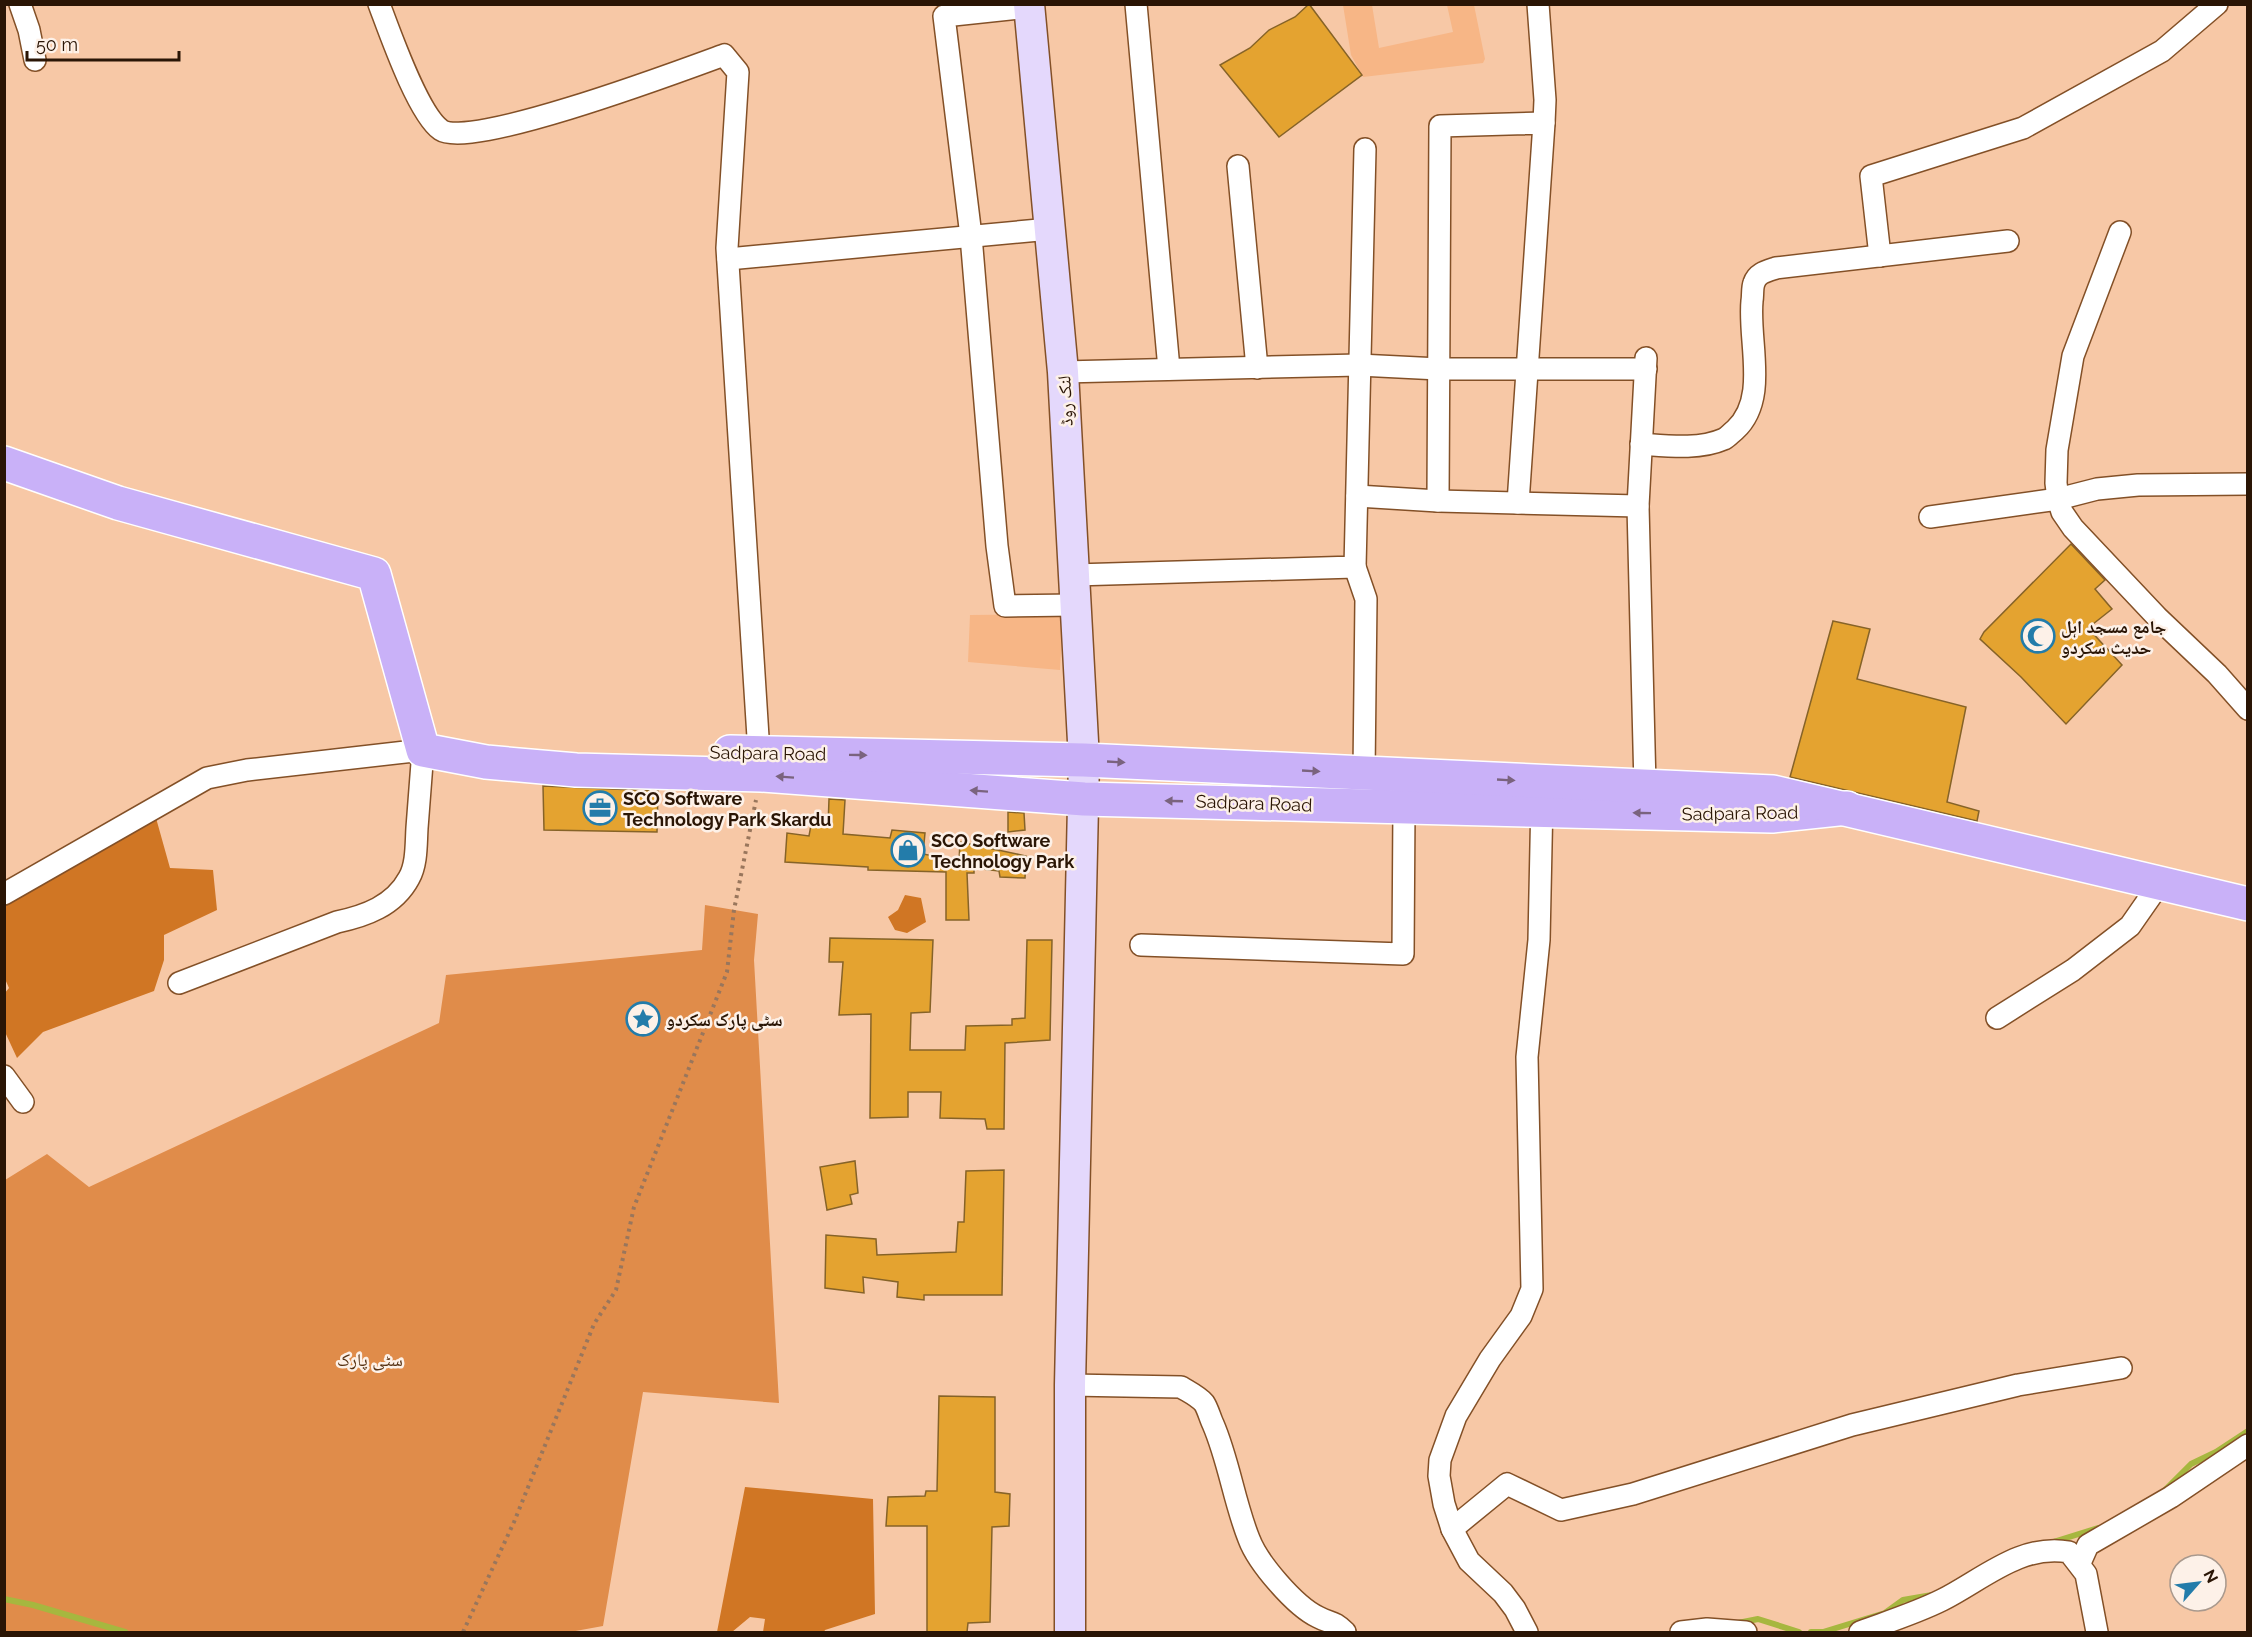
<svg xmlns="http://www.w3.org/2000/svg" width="2252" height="1637" font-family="Raleway,'Noto Naskh Arabic',sans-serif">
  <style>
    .built { fill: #f7b686 }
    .green { fill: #e08c4a }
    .forest { fill: #d07624 }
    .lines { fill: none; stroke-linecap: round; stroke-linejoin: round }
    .stream { stroke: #a6b73f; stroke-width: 6 }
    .building { fill: #e4a330; stroke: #866328; stroke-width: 1.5 }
    .street-casing { stroke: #835027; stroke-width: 24 }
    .secondary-casing { stroke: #835027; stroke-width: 33 }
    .primary-casing { stroke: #fff; stroke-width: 36 }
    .path { stroke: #99765c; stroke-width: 4; stroke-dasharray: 3 4.5; stroke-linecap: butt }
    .street { stroke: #fff; stroke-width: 21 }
    .secondary { stroke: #e4d8fc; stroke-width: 30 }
    .primary { stroke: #c9b1f8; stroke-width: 33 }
    .oneway { fill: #7a637e }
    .labels { text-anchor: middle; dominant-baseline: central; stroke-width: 5; stroke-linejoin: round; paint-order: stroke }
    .street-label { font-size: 18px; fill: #2a1505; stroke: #fdf1e8 }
    .poi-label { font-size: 18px; font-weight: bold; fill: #2a1505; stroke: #fdf1e8; text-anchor: start }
    .park-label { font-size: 18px; fill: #563112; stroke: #fdf1e8 }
  </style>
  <rect width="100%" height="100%" fill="#f7c8a6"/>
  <!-- built -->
  <g class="built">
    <path d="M1343 5H1372L1379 48 1453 32 1447 5H1474L1485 59 1483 63 1363 77 1351 55Z"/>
    <path d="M1063 614 1060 670 968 662 970 615Z"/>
  </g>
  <!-- green -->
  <path class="green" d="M705 905 758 914 754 960 779 1403 643 1392 603 1626 570 1632H5V1180L47 1154 89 1187 439 1023 446 975 702 950Z"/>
  <!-- forest -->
  <g class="forest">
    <path d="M156 818 170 868 213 870 217 910 164 935V960L154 991 43 1032 17 1058 5 1032 4 994 9 988 5 979V902Z"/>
    <path d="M905 895 921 898 926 922 907 933 895 930 888 917 898 910Z"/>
    <path d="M745 1487 873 1499 875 1614 825 1630 824 1632H763L765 1619 750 1617 732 1632H717Z"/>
  </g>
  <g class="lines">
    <!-- stream -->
    <g class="stream">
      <path d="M2166 1489 2191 1464 2216 1452 2248 1431"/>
      <path d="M2050 1543 2098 1528"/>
      <path d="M4 1599 33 1605 125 1632"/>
      <path d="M1738 1623 1758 1619 1799 1632"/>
      <path d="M1811 1632H1823L1885 1613 1903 1600 1932 1595"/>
    </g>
  </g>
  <!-- building -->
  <g class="building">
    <path d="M1309 4 1362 75 1279 137 1220 65 1250 48 1269 30 1295 17Z"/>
    <path d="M2071 544 2105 580 2095 589 2112 609 2088 628 2122 665 2066 724 2021 677 1980 639 1984 632Z"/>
    <path d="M1833 621 1870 629 1857 679 1966 707 1947 802 1979 811 1977 821 1790 777Z"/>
    <path d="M543 786 658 791 657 832 544 830Z"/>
    <path d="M829 799 845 800 843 834 890 838 892 830 925 833 923 854 959 861 960 842 1026 856 1025 878 1000 877 999 871 974 868V873H967L969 920H946V872L868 870V867L785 862 787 833 809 836 811 825 828 827Z"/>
    <path d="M1008 812 1024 813 1025 830 1008 832Z"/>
    <path d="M830 938 933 940 930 1012 911 1013 910 1050H965L966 1026 1012 1025V1019L1025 1018 1027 940H1052L1050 1040 1005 1043 1004 1129H987L985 1119 940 1118 941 1092H908V1117L870 1118 871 1014 839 1015 843 962H829Z"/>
    <path d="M855 1161 858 1193 850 1195 852 1204 827 1210 820 1167Z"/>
    <path d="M1004 1170 1002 1295H924V1300L897 1297 898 1282 863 1277 864 1293 825 1288 826 1235 876 1239 877 1255 956 1252 958 1222H964L966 1171Z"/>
    <path d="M939 1396 995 1397V1492L1010 1494 1009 1526 992 1527 990 1622 968 1623 967 1632H927V1526H886L888 1497 925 1496 926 1491H937Z"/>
  </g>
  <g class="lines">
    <!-- street casing -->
    <g class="street-casing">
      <g id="street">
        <path d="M20 4 29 30 35 60"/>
        <path d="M379 4C390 33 418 114 441 130 470 150 683 70 724 55L738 72 727 248 759 753"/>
        <path d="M1136 4 1169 369"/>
        <path d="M1538 4 1545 100 1544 123"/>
        <path d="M1029 7 944 16 971 236 997 546 1005 606 1075 605"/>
        <path d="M1238 166 1257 368"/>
        <path d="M2120 232 2073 356 2057 450 2056 483 2058 499 2062 512 2073 528 2157 617 2217 674 2248 709"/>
        <path d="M1880 256 1871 176 2023 128 2162 51 2217 4"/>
        <path d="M728 259 1050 229"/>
        <path d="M1063 372 1359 365 1439 369H1646"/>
        <path d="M1641 444C1668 446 1699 450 1724 439 1728 437 1731 433 1735 430 1769 399 1748 342 1752 301 1753 296 1752 288 1754 283 1757 273 1767 271 1776 268L2008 241"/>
        <path d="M1357 496 1438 501 1638 506"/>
        <path d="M1438 501 1440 126 1544 123 1518 503"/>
        <path d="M1930 517 2058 499 2097 489 2138 485 2248 484"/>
        <path d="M1355 567 1366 599 1364 773"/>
        <path d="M1074 575 1355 567 1365 149"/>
        <path d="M1645 786 1638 506 1646 358"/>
        <path d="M4 894 207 778 247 770 423 750C421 776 419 802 417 828 416 844 417 864 409 878 394 906 365 916 337 922L179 983"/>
        <path d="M1141 945 1403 954 1404 807"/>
        <path d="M1997 1018 2073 970 2130 926 2160 883"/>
        <path d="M4 1076 23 1102"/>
        <path d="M1070 1385 1181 1387C1189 1392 1198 1396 1204 1403 1208 1409 1210 1418 1213 1424 1229 1461 1234 1502 1249 1539 1258 1563 1295 1606 1318 1617 1331 1624 1333 1620 1345 1632"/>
        <path d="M1452 1529 1507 1484 1561 1510 1633 1494 1852 1425 2018 1385 2121 1368"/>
        <path d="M2080 1563 2088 1545 2171 1497 2248 1445"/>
        <path d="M1527 1632 1515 1609 1503 1593 1469 1561 1452 1529 1444 1504 1439 1476 1440 1460 1456 1416 1490 1359 1521 1316 1532 1289 1527 1057 1539 940 1542 798"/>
        <path d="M1681 1632 1707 1629 1746 1632"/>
        <path d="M1860 1632C1887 1622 1916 1613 1942 1600 1982 1580 2021 1543 2069 1552L2086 1574 2097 1632"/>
      </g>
    </g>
    <!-- secondary casing -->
    <g class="secondary-casing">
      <path id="secondary" d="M1029 4 1063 372 1084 760 1070 1385V1632"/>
    </g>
    <!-- primary casing -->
    <g class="primary-casing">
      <g id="primary">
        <path d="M4 463 118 503 374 574 423 750 486 762 576 770 761 775 1084 799 1772 816 1847 808"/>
        <path d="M730 752 1084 760 1773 792 2248 904"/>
      </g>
    </g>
    <!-- path -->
    <path class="path" d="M463 1632 514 1522 594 1324 616 1290 634 1207 727 972 734 910 756 800"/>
    <!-- street -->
    <use href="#street" class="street"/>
    <!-- secondary -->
    <use href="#secondary" class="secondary"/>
    <!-- primary -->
    <use href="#primary" class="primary"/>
  </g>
  <!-- one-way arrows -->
  <defs><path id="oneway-solid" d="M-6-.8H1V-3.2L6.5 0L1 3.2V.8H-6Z" transform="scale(1.5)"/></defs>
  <g class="oneway">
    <use href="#oneway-solid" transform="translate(858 755) rotate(1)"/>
    <use href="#oneway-solid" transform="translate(1116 762) rotate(3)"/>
    <use href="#oneway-solid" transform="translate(1311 771) rotate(3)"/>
    <use href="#oneway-solid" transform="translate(785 777) rotate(-176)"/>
    <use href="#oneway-solid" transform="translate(1506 780) rotate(3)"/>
    <use href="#oneway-solid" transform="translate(979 791) rotate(-176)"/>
    <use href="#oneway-solid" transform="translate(1174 801) rotate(-178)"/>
    <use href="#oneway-solid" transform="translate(1642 813) rotate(-179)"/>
  </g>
  <!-- icons -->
  <defs>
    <g id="mosque-ring" transform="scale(1.725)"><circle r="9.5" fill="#fdf1e8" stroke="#237caa" stroke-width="1.5"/><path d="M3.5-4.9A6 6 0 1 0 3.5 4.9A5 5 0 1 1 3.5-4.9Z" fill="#237caa"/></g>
    <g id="office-ring" transform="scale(1.725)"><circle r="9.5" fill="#fdf1e8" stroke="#237caa" stroke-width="1.5"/><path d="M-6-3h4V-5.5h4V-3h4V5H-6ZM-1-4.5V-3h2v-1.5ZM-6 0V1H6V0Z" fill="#237caa"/></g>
    <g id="shop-ring" transform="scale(1.725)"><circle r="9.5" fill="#fdf1e8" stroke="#237caa" stroke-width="1.5"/><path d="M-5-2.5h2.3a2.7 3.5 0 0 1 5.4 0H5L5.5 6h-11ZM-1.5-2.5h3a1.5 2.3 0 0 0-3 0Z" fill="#237caa"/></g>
    <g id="sight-ring" transform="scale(1.725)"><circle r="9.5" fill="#fdf1e8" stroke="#237caa" stroke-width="1.5"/><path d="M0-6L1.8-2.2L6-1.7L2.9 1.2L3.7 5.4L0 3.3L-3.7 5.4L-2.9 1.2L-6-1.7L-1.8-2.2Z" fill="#237caa"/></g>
  </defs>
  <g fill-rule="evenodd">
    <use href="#mosque-ring" x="2038" y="636"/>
    <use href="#office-ring" x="600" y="808"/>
    <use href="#shop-ring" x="908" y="850"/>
    <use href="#sight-ring" x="643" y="1019"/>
  </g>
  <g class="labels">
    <!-- street labels -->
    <g class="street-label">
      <text transform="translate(1065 401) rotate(-93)">لنک روڈ</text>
      <text transform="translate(768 753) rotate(1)">Sadpara Road</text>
      <text transform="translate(1254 803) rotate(2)">Sadpara Road</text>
      <text transform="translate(1740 813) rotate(-1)">Sadpara Road</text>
    </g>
    <!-- poi labels -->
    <g class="poi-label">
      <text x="2061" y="626">جامع مسجد اہل<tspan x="2061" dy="21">حدیث سکردو</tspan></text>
      <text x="623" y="798">SCO Software<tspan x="623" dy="21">Technology Park Skardu</tspan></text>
      <text x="931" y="840">SCO Software<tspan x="931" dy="21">Technology Park</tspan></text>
      <text x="666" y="1019">سٹی پارک سکردو</text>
    </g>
    <!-- park labels -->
    <g class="park-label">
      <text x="370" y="1359">سٹی پارک</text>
    </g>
  </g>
  <!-- border -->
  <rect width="2252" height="1637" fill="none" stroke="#2a1505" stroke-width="12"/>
  <!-- north arrow -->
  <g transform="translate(2198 1583) rotate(62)"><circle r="28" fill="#fdf1e8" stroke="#a9998d" stroke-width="1.5"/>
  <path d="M0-4.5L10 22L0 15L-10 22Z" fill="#237caa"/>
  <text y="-9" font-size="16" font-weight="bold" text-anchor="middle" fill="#2a1505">N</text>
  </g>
  <!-- scale -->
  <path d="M27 51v9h152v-9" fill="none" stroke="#2a1505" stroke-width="3"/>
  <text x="36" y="51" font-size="18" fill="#2a1505" stroke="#fdf1e8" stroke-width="4.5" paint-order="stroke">50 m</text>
</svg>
